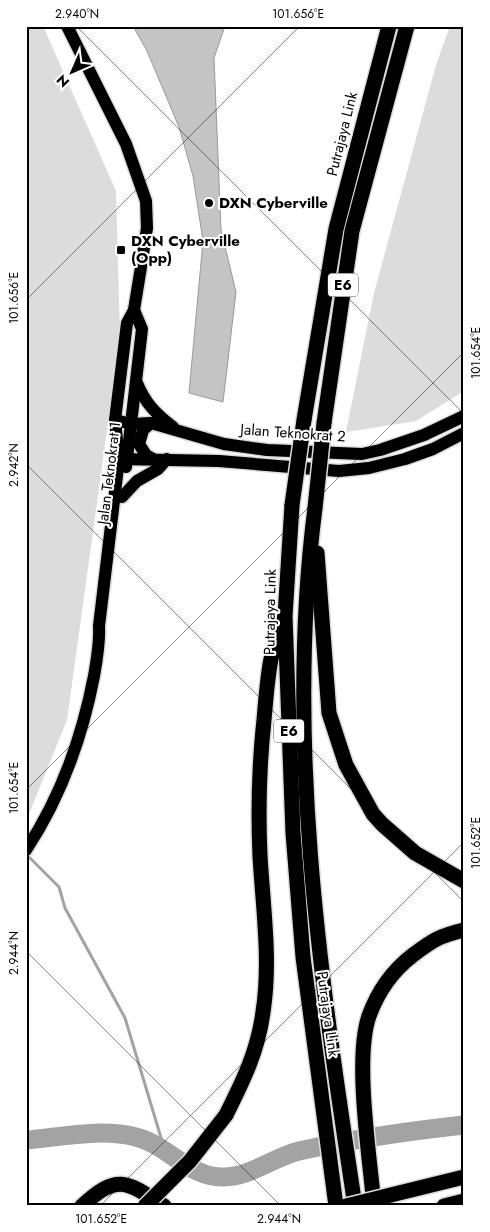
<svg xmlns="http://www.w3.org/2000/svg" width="490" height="1232" font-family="Jost,sans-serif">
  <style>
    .green { fill: #dcdcdc }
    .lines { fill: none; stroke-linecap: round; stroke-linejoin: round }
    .stream { stroke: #a3a3a3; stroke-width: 3 }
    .river { stroke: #a3a3a3; stroke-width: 19 }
    .building { fill: #c4c4c4; stroke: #999 }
    .major-casing { stroke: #dbdbdb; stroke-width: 15 }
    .highway-casing { stroke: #dbdbdb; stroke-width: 18 }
    .major { stroke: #000; stroke-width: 12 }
    .highway { stroke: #000; stroke-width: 15 }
    .highway-bridge-casing { stroke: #dbdbdb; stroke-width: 18; stroke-linecap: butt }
    .highway-bridge { stroke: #000; stroke-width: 15 }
    .ticks { fill: none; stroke: #000; stroke-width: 1; stroke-opacity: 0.45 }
    .poi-dot { fill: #000; stroke: #fff; stroke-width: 2 }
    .labels { text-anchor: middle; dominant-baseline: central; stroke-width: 4; stroke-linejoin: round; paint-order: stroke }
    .shield { fill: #fff; stroke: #4c4c4c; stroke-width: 1 }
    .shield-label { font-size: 14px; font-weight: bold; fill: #000 }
    .street-label { font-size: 15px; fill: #000; stroke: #fff }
    .poi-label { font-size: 15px; font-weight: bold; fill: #000; stroke: #fff; text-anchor: start }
    .neatline { fill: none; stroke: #000; stroke-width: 2 }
    .ticks-label { font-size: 12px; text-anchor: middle; fill: #000 }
  </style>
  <rect width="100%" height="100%" fill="#fff"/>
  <!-- green -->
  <g class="green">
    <path d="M26 26H43L116 191 120 336 67 720 29 814 26 813Z"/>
    <path d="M450 26H464V391L416 421 346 432 374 293 436 65Z"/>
  </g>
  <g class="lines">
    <!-- stream -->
    <path class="stream" d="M26 854 59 887 65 908 125 1018 165 1151"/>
    <!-- river -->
    <path class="river" d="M26 1140C62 1137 100 1128 136 1137 168 1145 189 1178 224 1177 250 1177 274 1157 299 1151 353 1139 409 1131 464 1125"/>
  </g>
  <!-- building -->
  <path class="building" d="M133 26H225L214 58 221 230 236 292 223 402 189 393 203 241 193 176 179 127 147 51Z"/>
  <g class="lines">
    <!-- major casing -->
    <g class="major-casing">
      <g id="major">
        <path d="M137 383C145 403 156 414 173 427"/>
        <path d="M115 420 132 424 151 423 224 444 267 450 362 454 380 450 424 435 464 416"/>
        <path d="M151 423 143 430 139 444 146 455 153 459"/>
        <path d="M119 459 219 461 339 471 369 468 405 459 433 449 464 433"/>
        <path d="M126 467 142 329 134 310"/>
        <path d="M122 497 137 481 158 469 167 459"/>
        <path d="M26 850C61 797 82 738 94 676 97 659 100 643 99 626L119 459 115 420 127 323 134 310 141 267 147 228 146 201 126 144 67 26"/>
      </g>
    </g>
    <!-- highway casing -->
    <g class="highway-casing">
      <g id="highway">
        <path d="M304 420 336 229 389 26"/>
        <path d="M324 423 352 231 407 26"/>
        <path d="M292 505 285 616 293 833 303 957 336 1206"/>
        <path d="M315 508C285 740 320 976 355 1206"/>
        <path d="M317 553 329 713 346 765 373 814 382 824 415 853 464 881"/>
        <path d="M226 1115C243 1081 258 1051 263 1012 271 961 263 908 260 856 258 811 259 766 264 720 267 687 269 649 283 620"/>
        <path d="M82 1206C118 1173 126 1181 164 1206"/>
        <path d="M374 1206C370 1158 354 1059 369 1016 378 991 392 971 413 955 433 940 439 936 464 930"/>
        <path d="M444 1206 464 1201"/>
      </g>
    </g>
    <!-- major -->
    <use href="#major" class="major"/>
    <!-- highway -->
    <use href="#highway" class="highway"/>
    <!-- highway-bridge casing -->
    <g class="highway-bridge-casing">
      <g id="highway-bridge">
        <path d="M292 505 304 420"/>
        <path d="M315 508 324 423"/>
        <path d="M145 1206 190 1161 226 1115"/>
        <path d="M346 1206 464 1177"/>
      </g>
    </g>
    <!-- highway-bridge -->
    <use href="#highway-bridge" class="highway-bridge"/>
  </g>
  <!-- ticks -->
  <path class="ticks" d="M76 26 464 414M26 300 300 26M26 464 464 902M26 790 464 352M26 951 281 1206M100 1206 464 842"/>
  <!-- markers -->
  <g class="poi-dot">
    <circle cx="209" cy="203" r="5"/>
    <rect x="116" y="245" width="10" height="10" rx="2.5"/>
  </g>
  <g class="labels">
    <!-- shield labels -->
    <g class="shield">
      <rect x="328" y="273.5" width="30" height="23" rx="4"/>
      <rect x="274" y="719.5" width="30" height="23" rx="4"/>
    </g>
    <g class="shield-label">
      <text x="343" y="285">E6</text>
      <text x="289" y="731">E6</text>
    </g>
    <!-- street labels -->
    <g class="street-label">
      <text transform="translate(342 134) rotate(-76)">Putrajaya Link</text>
      <text transform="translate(293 433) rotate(4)">Jalan Teknokrat 2</text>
      <text transform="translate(109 473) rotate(-83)">Jalan Teknokrat 1</text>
      <text transform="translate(270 612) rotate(-89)">Putrajaya Link</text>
      <text transform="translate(328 1014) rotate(82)">Putrajaya Link</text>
    </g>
    <!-- poi labels -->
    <g class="poi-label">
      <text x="219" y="203">DXN Cyberville</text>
      <text x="131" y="241">DXN Cyberville<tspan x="131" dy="17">(Opp)</tspan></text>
    </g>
  </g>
  <!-- border -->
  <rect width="490" height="1232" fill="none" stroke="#ffffff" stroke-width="55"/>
  <!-- north arrow -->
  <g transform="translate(72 72) rotate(225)" stroke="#ffffff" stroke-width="4" paint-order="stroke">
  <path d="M0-4L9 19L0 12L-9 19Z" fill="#000000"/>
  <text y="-8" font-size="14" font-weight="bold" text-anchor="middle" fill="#000000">N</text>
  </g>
  <rect x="28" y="28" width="434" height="1176" class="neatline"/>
  <g class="ticks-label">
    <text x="77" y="18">2.940°N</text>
    <text x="298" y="18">101.656°E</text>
    <text transform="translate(14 298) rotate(-90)" y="4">101.656°E</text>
    <text transform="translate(476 353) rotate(-90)" y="4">101.654°E</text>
    <text transform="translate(14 465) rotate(-90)" y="4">2.942°N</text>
    <text transform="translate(14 788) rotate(-90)" y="4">101.654°E</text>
    <text transform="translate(476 843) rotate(-90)" y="4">101.652°E</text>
    <text transform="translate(14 953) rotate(-90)" y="4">2.944°N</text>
    <text x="101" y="1223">101.652°E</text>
    <text x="279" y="1223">2.944°N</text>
  </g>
</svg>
